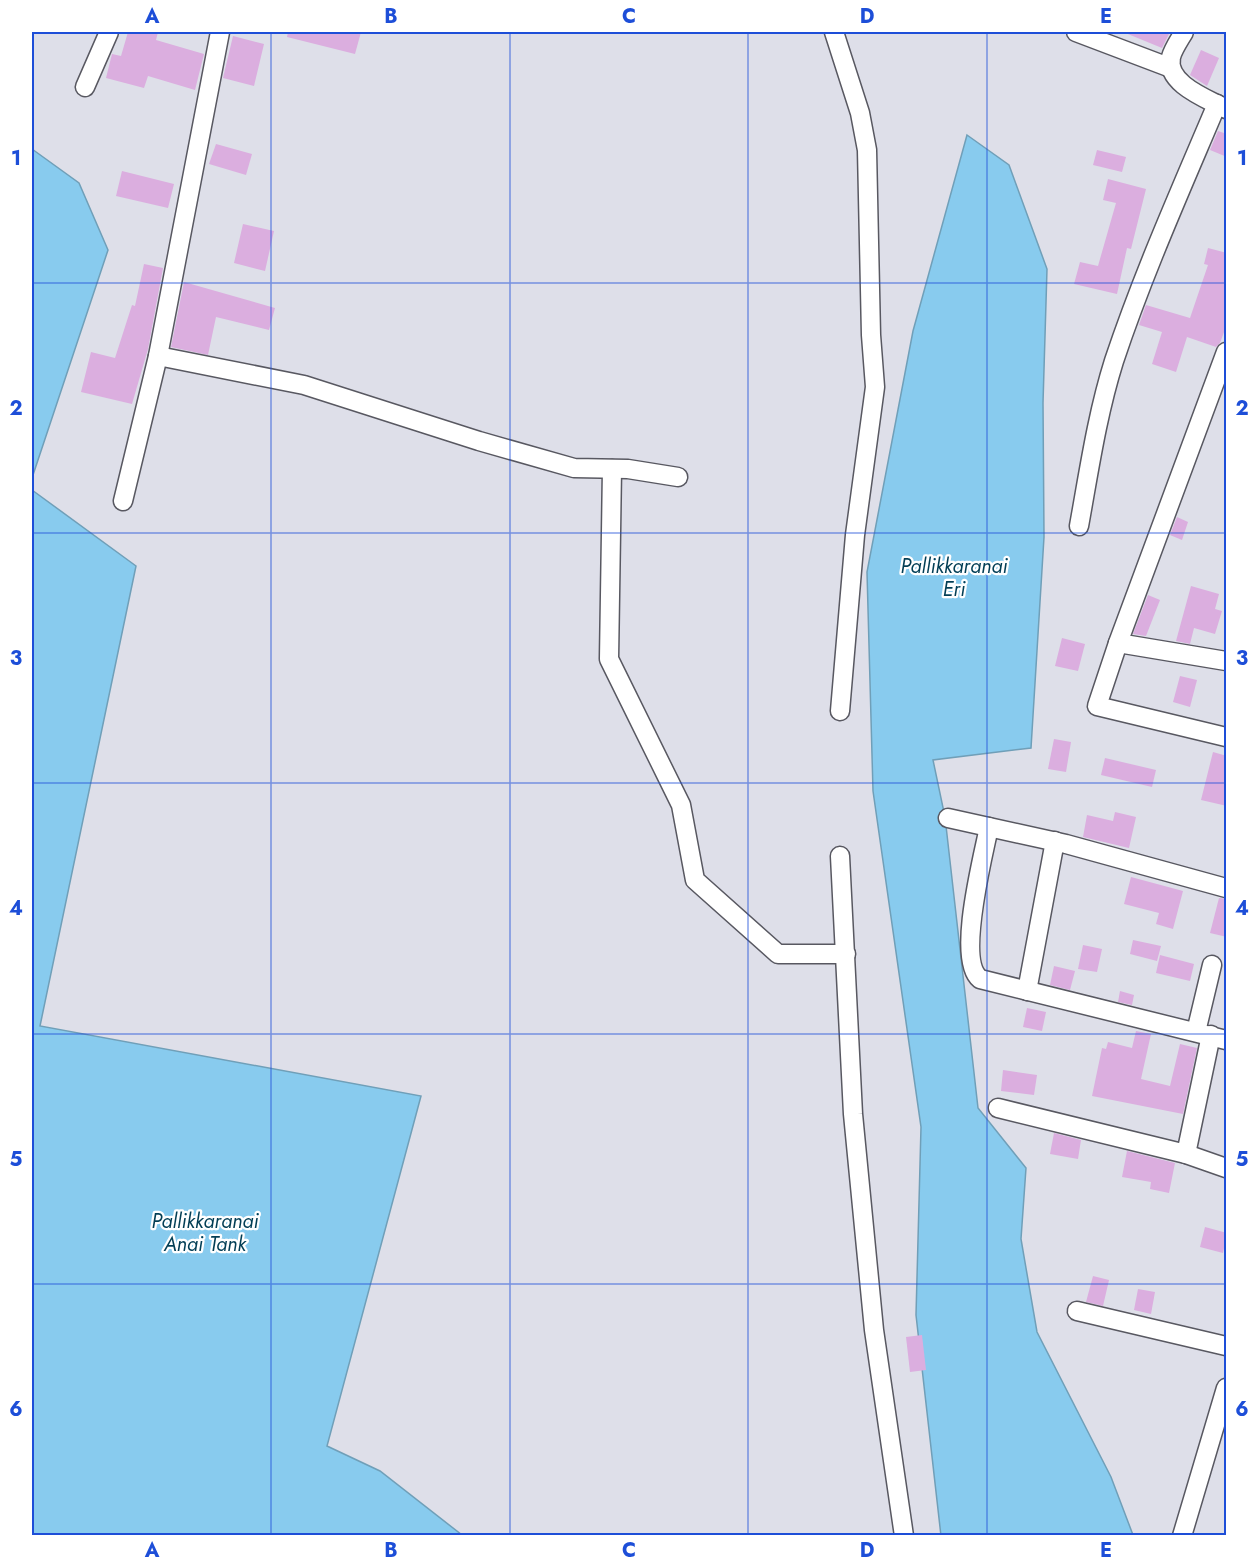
<svg xmlns="http://www.w3.org/2000/svg" width="1258" height="1567" font-family="Jost,sans-serif">
  <style>
    .water { fill: #88cbee; stroke: #709fb8; stroke-width: 1.5 }
    .building { fill: #dbaedf }
    .lines { fill: none; stroke-linecap: round; stroke-linejoin: round }
    .street-casing { stroke: #585861; stroke-width: 21 }
    .street { stroke: #fff; stroke-width: 18 }
    .grid { fill: none; stroke: #1d4ed8; stroke-width: 1.5; stroke-opacity: 0.55 }
    .labels { text-anchor: middle; dominant-baseline: central; stroke-width: 4.5; stroke-linejoin: round; paint-order: stroke }
    .water-label { font-size: 20px; font-style: italic; fill: #023e55; stroke: #fff }
    .neatline { fill: none; stroke: #1d4ed8; stroke-width: 2 }
    .grid-label { font-size: 20px; text-anchor: middle; font-weight: bold; fill: #1d4ed8 }
  </style>
  <rect width="100%" height="100%" fill="#dedfe9"/>
  <!-- water -->
  <g class="water">
    <path d="M967 135 1009 165 1047 269 1043 403 1044 537 1031 748 933 760 945 817 978 1108 1026 1168 1021 1239 1037 1332 1111 1477 1133 1535 941 1536 916 1315 921 1127 873 791 867 572 913 331Z"/>
    <path d="M32 149 79 183 108 250 32 478Z"/>
    <path d="M32 490 136 566 40 1026 421 1096 327 1446 380 1471 462 1535H32Z"/>
  </g>
  <!-- building -->
  <g class="building">
    <path d="M128 32H158L156 40 204 54 195 90 148 76 144 88 106 78 112 54 121 56Z"/>
    <path d="M288 32H361L355 54 287 37Z"/>
    <path d="M1123 32H1170L1162 48Z"/>
    <path d="M233 36 264 44 254 86 223 78Z"/>
    <path d="M1201 50 1219 58 1207 86 1190 75Z"/>
    <path d="M1218 131 1227 134V157L1210 150Z"/>
    <path d="M216 144 252 154 246 175 209 164Z"/>
    <path d="M1097 150 1126 157 1122 172 1093 165Z"/>
    <path d="M122 171 174 184 168 208 116 196Z"/>
    <path d="M1108 179 1146 189 1131 249 1127 248 1117 294 1074 284 1080 262 1098 266 1116 203 1103 200Z"/>
    <path d="M243 224 274 231 265 271 234 263Z"/>
    <path d="M1208 248 1227 253V324L1220 343 1216 347 1187 337 1176 372 1152 364 1162 332 1139 325 1146 305 1190 318 1208 265 1204 264Z"/>
    <path d="M144 264 163 268 148 349 132 404 81 392 91 352 115 358 132 305 135 306Z"/>
    <path d="M184 282 275 308 269 330 216 317 208 355 171 347Z"/>
    <path d="M1177 517 1188 522 1182 540 1170 535Z"/>
    <path d="M1191 586 1219 594 1215 609 1222 611 1215 634 1194 628 1190 644 1176 641Z"/>
    <path d="M1148 595 1160 600 1146 636 1133 634Z"/>
    <path d="M1062 638 1085 644 1078 671 1055 666Z"/>
    <path d="M1180 676 1197 680 1190 707 1173 702Z"/>
    <path d="M1054 739 1071 742 1066 772 1048 769Z"/>
    <path d="M1213 752 1227 756V806L1201 800Z"/>
    <path d="M1105 758 1156 770 1152 787 1101 775Z"/>
    <path d="M1115 812 1136 817 1129 848 1083 837 1087 815 1113 821Z"/>
    <path d="M1131 877 1183 891 1173 929 1156 924 1159 913 1124 904Z"/>
    <path d="M1219 898 1227 899V937L1210 933Z"/>
    <path d="M1133 940 1161 946 1157 961 1130 954Z"/>
    <path d="M1083 945 1102 949 1097 972 1078 969Z"/>
    <path d="M1160 955 1194 964 1190 981 1156 973Z"/>
    <path d="M1054 966 1075 971 1070 990 1050 985Z"/>
    <path d="M1120 991 1134 995 1132 1005 1118 1002Z"/>
    <path d="M1027 1008 1046 1012 1042 1031 1023 1027Z"/>
    <path d="M1136 1031 1151 1034 1141 1079 1170 1086 1180 1044 1197 1048 1183 1114 1092 1096 1102 1048 1106 1049 1108 1042 1132 1048Z"/>
    <path d="M1003 1070 1037 1075 1034 1095 1001 1091Z"/>
    <path d="M1054 1133 1081 1140 1078 1159 1050 1154Z"/>
    <path d="M1127 1151 1175 1163 1169 1193 1150 1189 1151 1182 1122 1177Z"/>
    <path d="M1205 1227 1227 1233 1223 1253 1200 1247Z"/>
    <path d="M1093 1276 1109 1280 1103 1306 1086 1302Z"/>
    <path d="M1138 1289 1155 1292 1151 1314 1134 1310Z"/>
    <path d="M922 1335 926 1370 910 1372 906 1337Z"/>
  </g>
  <g class="lines">
    <!-- street casing -->
    <g class="street-casing">
      <g id="street">
        <path d="M834 32 860 113 867 150 871 335 875 387 855 535 840 711"/>
        <path d="M1076 32 1171 68"/>
        <path d="M1184 32C1180 39 1173 49 1171 57 1165 84 1208 99 1226 109"/>
        <path d="M85 87 109 32"/>
        <path d="M1226 352 1118 643 1226 661"/>
        <path d="M158 356 304 385 479 441 574 468 628 469 678 477"/>
        <path d="M612 469 609 659 681 805 695 880 778 954H846"/>
        <path d="M123 501 158 356 220 32"/>
        <path d="M1079 526C1089 471 1097 415 1114 361 1143 274 1181 189 1217 104"/>
        <path d="M1118 643 1097 706 1226 737"/>
        <path d="M948 818 1066 844 1226 888"/>
        <path d="M989 827C983 857 956 960 980 979L1226 1040"/>
        <path d="M840 856 853 1114 874 1330 904 1536"/>
        <path d="M1027 991 1055 841"/>
        <path d="M1196 1032 1212 965"/>
        <path d="M998 1108 1186 1154 1226 1168"/>
        <path d="M1186 1154 1211 1035"/>
        <path d="M1077 1311 1226 1346"/>
        <path d="M1182 1536 1226 1388"/>
      </g>
    </g>
    <!-- street -->
    <use href="#street" class="street"/>
  </g>
  <!-- grid -->
  <path class="grid" d="M271 32V1536M510 32V1536M748 32V1536M987 32V1536M32 283H1226M32 533H1226M32 783H1226M32 1034H1226M32 1284H1226"/>
  <g class="labels">
    <!-- water labels -->
    <g class="water-label">
      <text x="954" y="566">Pallikkaranai<tspan x="954" dy="23">Eri</tspan></text>
      <text x="205" y="1221">Pallikkaranai<tspan x="205" dy="23">Anai Tank</tspan></text>
    </g>
  </g>
  <!-- border -->
  <rect width="1258" height="1567" fill="none" stroke="#ffffff" stroke-width="66"/>
  <rect x="33" y="33" width="1192" height="1501" class="neatline"/>
  <g class="grid-label">
    <text x="152" y="23">A</text>
    <text x="391" y="23">B</text>
    <text x="629" y="23">C</text>
    <text x="867" y="23">D</text>
    <text x="1106" y="23">E</text>
    <text x="16" y="165">1</text>
    <text x="1242" y="165">1</text>
    <text x="16" y="415">2</text>
    <text x="1242" y="415">2</text>
    <text x="16" y="665">3</text>
    <text x="1242" y="665">3</text>
    <text x="16" y="915">4</text>
    <text x="1242" y="915">4</text>
    <text x="16" y="1166">5</text>
    <text x="1242" y="1166">5</text>
    <text x="16" y="1416">6</text>
    <text x="1242" y="1416">6</text>
    <text x="152" y="1557">A</text>
    <text x="391" y="1557">B</text>
    <text x="629" y="1557">C</text>
    <text x="867" y="1557">D</text>
    <text x="1106" y="1557">E</text>
  </g>
</svg>
